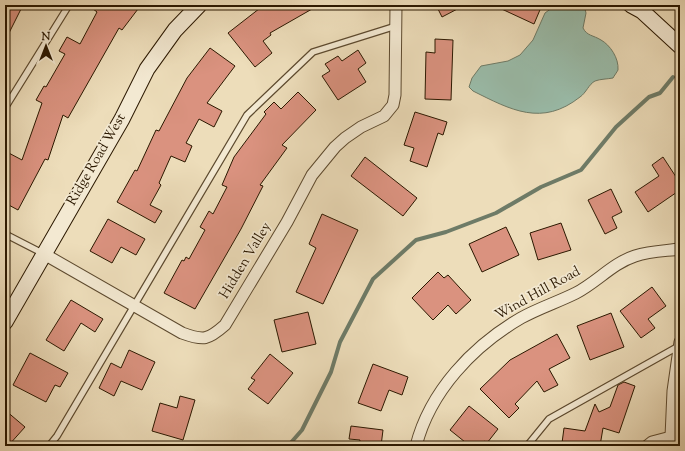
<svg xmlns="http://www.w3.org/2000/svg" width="685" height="451" font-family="'Sorts Mill Goudy',serif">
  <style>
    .water { fill: #9abdab; stroke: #6e7b67 }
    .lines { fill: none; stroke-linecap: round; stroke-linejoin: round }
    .stream { stroke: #6e7b67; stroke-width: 4 }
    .building { fill: #da927f; stroke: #2b1800 }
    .lane-casing { stroke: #5c492e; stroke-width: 8 }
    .street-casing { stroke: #5c492e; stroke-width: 13 }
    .secondary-casing { stroke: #2b1800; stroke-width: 17 }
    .lane { stroke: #f3e9d2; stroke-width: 5.5 }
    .street { stroke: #f3e9d2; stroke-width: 11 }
    .secondary { stroke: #f3e9d2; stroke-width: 15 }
    .labels { text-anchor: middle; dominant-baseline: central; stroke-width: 3.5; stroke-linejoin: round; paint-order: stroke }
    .street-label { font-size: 14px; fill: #2b1800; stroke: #f3e9d2 }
  </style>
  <rect width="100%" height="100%" fill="#edddba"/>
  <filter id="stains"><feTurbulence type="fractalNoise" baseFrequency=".005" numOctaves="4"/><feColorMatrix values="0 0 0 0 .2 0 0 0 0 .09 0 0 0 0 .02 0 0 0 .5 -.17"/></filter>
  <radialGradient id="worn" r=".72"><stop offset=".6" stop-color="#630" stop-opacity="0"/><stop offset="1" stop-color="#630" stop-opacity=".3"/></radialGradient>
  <!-- water -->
  <path class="water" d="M556 5H584L586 13 583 28C587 36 593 35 601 40 610 45 619 58 618 70 617 72 614 76 613 78 608 79 600 79 595 81 589 84 586 93 580 97 542 127 511 110 473 91L469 87 472 78 481 66 508 61 520 55 533 40 545 13Z"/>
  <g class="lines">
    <!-- stream -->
    <path class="stream" d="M288 446 302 430 331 372 340 342 373 279 416 240 446 232 496 213 541 187 581 170 616 127 649 97 660 93 673 77"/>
  </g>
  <!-- building -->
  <g class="building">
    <path d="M5 5H23L5 41Z"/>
    <path d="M88 5H141L122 30 119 28 68 118 63 115 48 160 45 159 18 210 5 203V180L9 171 5 169V151L22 160 42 103 36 100 44 86 46 87 65 54 59 51 67 37 80 44 97 12Z"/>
    <path d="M264 5H319L270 33 271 35 263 41 272 53 255 67 228 33Z"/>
    <path d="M436 5H465L442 17Z"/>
    <path d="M493 5H542L534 24Z"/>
    <path d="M435 39 453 40 451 100 425 99 426 52 435 53Z"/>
    <path d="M210 48 235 66 207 103 222 111 214 127 199 119 186 143 192 146 185 162 171 156 159 183 161 185 150 205 162 211 155 223 117 202 135 170 137 171 156 130 159 131 187 78Z"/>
    <path d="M358 50 366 63 358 69 366 82 338 100 322 76 330 71 325 64 338 56 342 61Z"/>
    <path d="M298 92 316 110 282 145 287 148 260 185 263 186 241 229 195 309 164 293 182 260 184 261 186 257 189 259 205 230 200 227 209 211 213 214 227 187 222 185 234 157 266 114 264 112 274 102 281 109Z"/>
    <path d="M415 112 447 122 443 135 438 133 427 167 410 161 414 148 404 145Z"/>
    <path d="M365 157 417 198 403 216 351 176Z"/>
    <path d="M663 157 680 183V190L648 212 635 192 659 176 652 165Z"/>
    <path d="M611 189 622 212 612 217 617 228 605 234 588 200Z"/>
    <path d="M322 214 358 230 323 304 296 292 316 248 309 244Z"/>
    <path d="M108 219 145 239 136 255 121 247 112 263 90 251Z"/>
    <path d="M561 223 571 250 538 260 530 233Z"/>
    <path d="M506 227 519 255 482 272 469 244Z"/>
    <path d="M438 272 444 278 448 275 471 300 456 314 448 305 433 320 412 298Z"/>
    <path d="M652 287 666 306 648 319 655 328 641 338 620 311Z"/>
    <path d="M71 300 103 319 95 332 81 323 64 351 46 340Z"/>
    <path d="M308 312 316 344 282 352 274 320Z"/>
    <path d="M611 313 624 347 590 360 577 326Z"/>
    <path d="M557 334 570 358 549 369 558 385 544 392 537 381 515 404 519 408 509 418 480 389 510 360Z"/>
    <path d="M129 350 155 362 142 390 121 381 114 396 99 388 111 363 121 368Z"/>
    <path d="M30 353 68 373 60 387 55 385 46 402 13 385Z"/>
    <path d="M270 354 293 373 268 404 248 389 255 380 251 378Z"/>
    <path d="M373 364 408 377 402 395 389 390 381 411 358 403Z"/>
    <path d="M624 382 635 386 619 433 603 428 600 446H576L562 443 564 428 585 431 595 404 599 412 610 407 618 385Z"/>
    <path d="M180 396 195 400 183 440 152 431 160 403 177 408Z"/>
    <path d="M469 406 498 429 487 443 484 441 480 446H470L450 430Z"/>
    <path d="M5 410 25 427 8 446H5Z"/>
    <path d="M351 426 383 430 381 446H359L360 440 349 439Z"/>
  </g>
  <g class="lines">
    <!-- lane casing -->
    <g class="lane-casing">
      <g id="lane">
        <path d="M5 108 69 5"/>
        <path d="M5 234 44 254"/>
        <path d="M49 446 57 436 247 115 313 52 396 26"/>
        <path d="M527 446 549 419 679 346"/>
      </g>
    </g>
    <!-- street casing -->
    <g class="street-casing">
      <g id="street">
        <path d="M44 254 182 333C204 341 208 340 225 325L287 222 312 175 335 147 345 138 361 127 384 116 393 105 395 95 396 5"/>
        <path d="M671 437 673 391 680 342"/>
        <path d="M416 446C430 391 473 346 521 318 539 308 558 302 576 293 597 282 613 263 635 256 650 251 665 251 680 249"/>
        <path d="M647 446 652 442 671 437V446"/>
      </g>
    </g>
    <!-- secondary casing -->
    <g class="secondary-casing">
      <g id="secondary">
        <path d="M631 5 642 11 680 46"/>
        <path d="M5 322 122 119 147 69 175 30 199 5"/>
      </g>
    </g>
    <!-- lane -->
    <use href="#lane" class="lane"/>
    <!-- street -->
    <use href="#street" class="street"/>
    <!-- secondary -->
    <use href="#secondary" class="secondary"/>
  </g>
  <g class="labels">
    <!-- street labels -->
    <g class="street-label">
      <text transform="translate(97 160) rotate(-60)">Ridge Road West</text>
      <text transform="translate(246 261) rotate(-59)">Hidden Valley</text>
      <text transform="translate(538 294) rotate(-29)">Wind Hill Road</text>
    </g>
  </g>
  <!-- margin -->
  <rect width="685" height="451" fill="none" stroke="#edddba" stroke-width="20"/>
  <rect x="6" y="6" width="673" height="439" fill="none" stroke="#2b1800" stroke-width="2"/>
  <rect x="10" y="10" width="665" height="431" fill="none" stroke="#2b1800"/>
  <!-- north arrow -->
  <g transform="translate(46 46)" stroke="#f3e9d2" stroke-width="3" paint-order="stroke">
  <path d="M0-3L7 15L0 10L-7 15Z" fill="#2b1800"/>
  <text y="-6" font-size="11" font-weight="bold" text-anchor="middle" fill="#2b1800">N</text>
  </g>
  <rect width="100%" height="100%" filter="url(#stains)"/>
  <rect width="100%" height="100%" fill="url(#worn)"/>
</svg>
